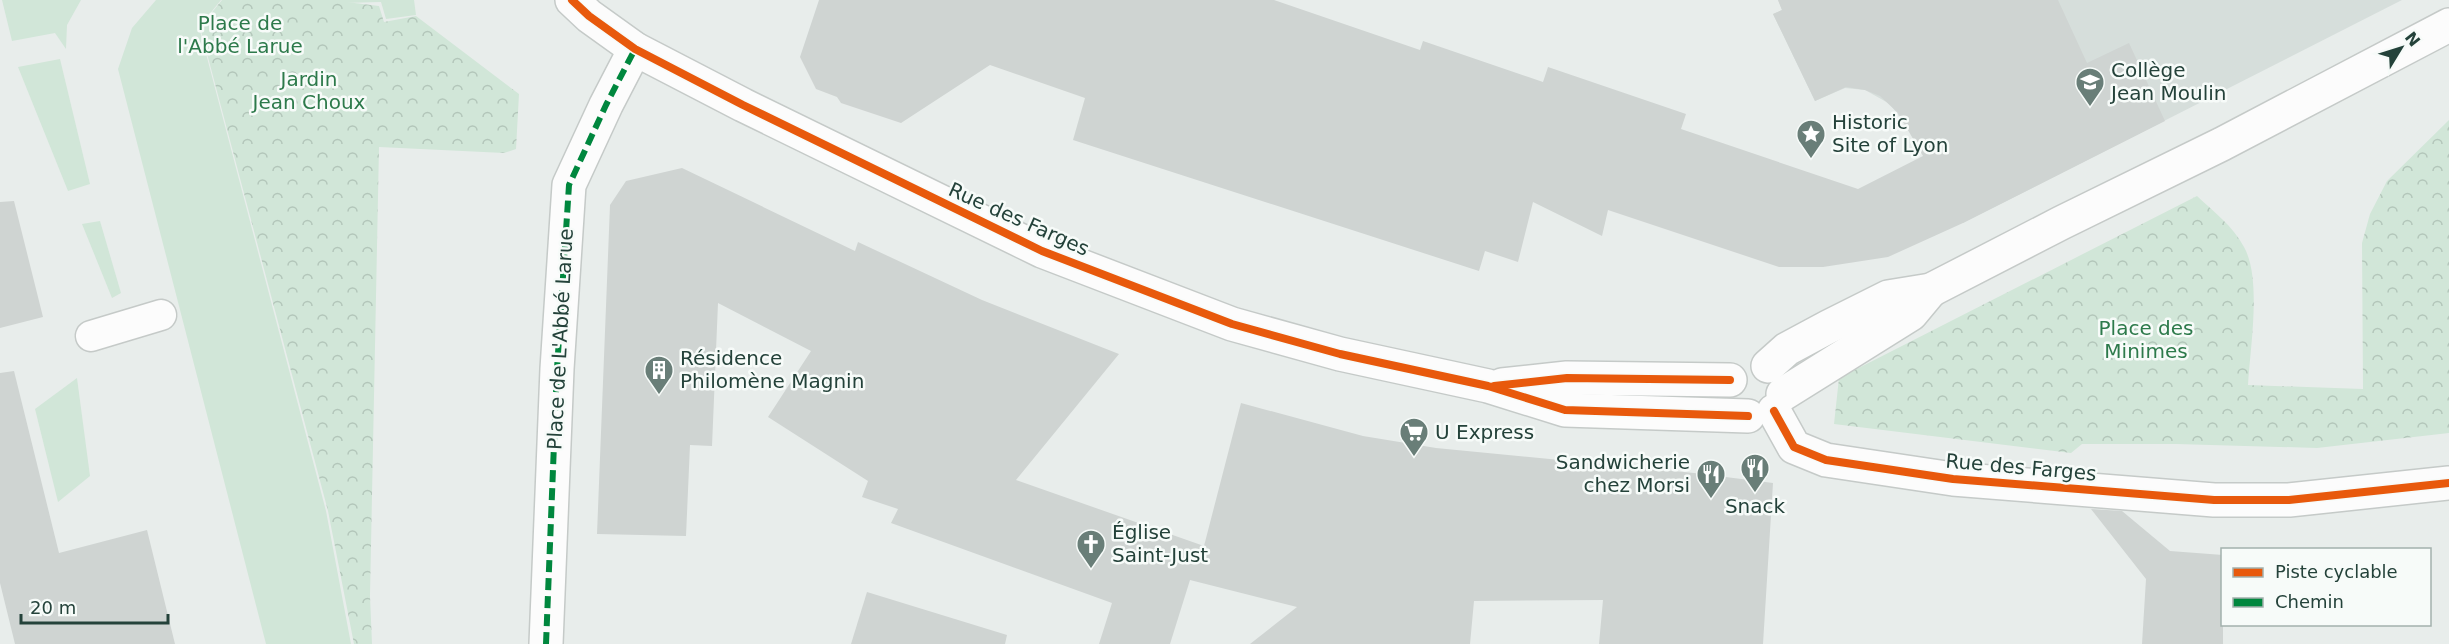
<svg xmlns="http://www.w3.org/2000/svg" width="2449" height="644" font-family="'DejaVu Sans',sans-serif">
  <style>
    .built { fill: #d6dedb }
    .green { fill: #d1e6d8 }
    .park { fill: url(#park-crowns) }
    .building { fill: #cfd4d2 }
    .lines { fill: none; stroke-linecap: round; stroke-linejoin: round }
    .service-casing { stroke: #c5cac8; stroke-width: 33 }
    .minor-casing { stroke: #c5cac8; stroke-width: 36 }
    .service { stroke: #fcfcfc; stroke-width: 30 }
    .minor { stroke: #fcfcfc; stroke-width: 33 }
    .quiet { stroke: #00873e; stroke-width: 6; stroke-dasharray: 12 6; stroke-linecap: butt }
    .cycleway-casing { stroke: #f7fbf9; stroke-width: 11 }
    .cycleway { stroke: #e8590c; stroke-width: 8 }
    .labels { text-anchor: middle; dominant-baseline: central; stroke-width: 5; stroke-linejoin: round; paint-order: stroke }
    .park-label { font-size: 20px; fill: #2d7a4b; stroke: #f7fbf9 }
    .poi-label { font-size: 20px; fill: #24423a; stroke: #f7fbf9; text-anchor: start }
    .street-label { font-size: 20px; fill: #24423a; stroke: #f7fbf9 }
  </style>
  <defs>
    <pattern id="park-crowns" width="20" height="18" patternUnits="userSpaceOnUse" patternTransform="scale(1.5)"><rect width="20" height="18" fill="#d1e6d8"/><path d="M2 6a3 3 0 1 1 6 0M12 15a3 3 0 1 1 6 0" fill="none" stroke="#b3c6ba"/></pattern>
  </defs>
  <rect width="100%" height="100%" fill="#e8edeb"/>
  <!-- built -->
  <path class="built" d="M1778 0H2402L1963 223 1922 166 1954 100 1904 123 1890 104 1865 90 1845 88 1815 101 1773 14 1782 10Z"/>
  <!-- green -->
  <g class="green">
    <path d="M2 0H81L67 25 66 49 55 33 12 41Z"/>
    <path d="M156 0H221L199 27 326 511 351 644H266L118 69 132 28Z"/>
    <path d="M322 0H414L416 15 386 19 381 2 342 3Z"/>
    <path d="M60 59 90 184 68 191 18 67Z"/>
    <path d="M100 221 121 293 112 298 82 224Z"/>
    <path d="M77 378 90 476 58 502 35 409Z"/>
  </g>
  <!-- park -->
  <g class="park">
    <path d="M222 0H330L379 6 384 22 416 16 519 94 516 149 504 153 379 147 370 596 372 644H354L328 511 200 27Z"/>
    <path d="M2449 120V433L2317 448 2176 444H2082L2071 453 1834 424 1839 378 2197 196C2214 212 2233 226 2244 247 2262 279 2250 348 2248 385L2363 389 2362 243 2370 214 2387 181Z"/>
  </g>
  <!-- building -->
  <g class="building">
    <path d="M819 0H1274L1420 50 1423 41 1543 82 1548 67 1686 114 1681 129 1858 189 1923 156 1898 113 1880 96 1865 90 1846 87 1815 101 1773 14 1782 10 1778 0H2058L2087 63 2129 43 2165 121 1963 223 1888 257 1823 267H1779L1608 210 1602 236 1533 202 1518 262 1485 251 1479 271 1073 140 1085 98 990 65 901 123 841 103 837 97 816 89 800 57Z"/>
    <path d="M682 168 855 251 858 242 982 300 1119 354 1016 480 1204 546 1241 403 1363 436 1436 448 1694 473 1773 483 1763 644H1599L1603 600 1474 601 1470 644H1250L1297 607 1190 580 1170 644H1099L1112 603 891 523 898 509 862 497 868 481 768 417 811 351 718 303 712 446 690 445 686 536 597 534 610 205 626 181Z"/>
    <path d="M14 201 43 317 0 328V202Z"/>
    <path d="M14 371 59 553 147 530 175 644H15L0 583V373Z"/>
    <path d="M2091 509 2122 511 2170 551 2223 555V644H2142L2146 579Z"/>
    <path d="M867 592 1007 635 1005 644H851Z"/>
  </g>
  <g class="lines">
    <!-- service casing -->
    <g class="service-casing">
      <path id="service" d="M91 336 161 315"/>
    </g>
    <!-- minor casing -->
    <g class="minor-casing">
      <g id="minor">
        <path d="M572 0 589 16 635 49 743 105 1042 251 1232 324 1340 354 1488 386 1565 410 1748 416"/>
        <path d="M1768 366 1787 349 1828 327 1888 297 1931 290 2061 223 2222 144 2449 25"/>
        <path d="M1502 385 1567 378 1730 380"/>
        <path d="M1783 394 1911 314 1931 290"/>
        <path d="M1774 411 1794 447 1826 460 1953 479 2214 500H2289L2449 483"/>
        <path d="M546 644 557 369 569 185 606 105 635 49"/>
      </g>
    </g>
    <!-- service -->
    <use href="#service" class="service"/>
    <!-- minor -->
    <use href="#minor" class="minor"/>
    <!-- quiet -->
    <path class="quiet" d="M546 644 557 369 569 185 606 105 635 49"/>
    <!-- cycleway casing -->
    <g class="cycleway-casing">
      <g id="cycleway">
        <path d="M572 0 589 16 635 49 743 105 1042 251 1232 324 1340 354 1488 386 1565 410 1748 416"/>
        <path d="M1494 386 1567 378 1730 380"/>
        <path d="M1774 411 1794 447 1826 460 1953 479 2214 500H2289L2449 483"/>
      </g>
    </g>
    <!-- cycleway -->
    <use href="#cycleway" class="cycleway"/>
  </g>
  <!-- icons -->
  <defs>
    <g id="school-pin" transform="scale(1.5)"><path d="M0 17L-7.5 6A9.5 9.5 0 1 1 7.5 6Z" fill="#697e78" stroke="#f7fbf9"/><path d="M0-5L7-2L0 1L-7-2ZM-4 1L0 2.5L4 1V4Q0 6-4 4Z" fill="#fff"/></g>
    <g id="sight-pin" transform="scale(1.5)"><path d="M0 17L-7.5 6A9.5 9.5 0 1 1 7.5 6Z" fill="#697e78" stroke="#f7fbf9"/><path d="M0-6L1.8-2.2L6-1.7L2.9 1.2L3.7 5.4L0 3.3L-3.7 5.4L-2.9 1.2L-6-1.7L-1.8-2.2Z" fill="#fff"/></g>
    <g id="building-pin" transform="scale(1.5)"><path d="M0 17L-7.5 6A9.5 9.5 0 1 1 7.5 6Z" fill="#697e78" stroke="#f7fbf9"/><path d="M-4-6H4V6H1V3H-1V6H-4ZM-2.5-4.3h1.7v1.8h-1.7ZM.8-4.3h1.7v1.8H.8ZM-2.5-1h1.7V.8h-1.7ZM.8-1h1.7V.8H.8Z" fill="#fff"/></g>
    <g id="supermarket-pin" transform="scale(1.5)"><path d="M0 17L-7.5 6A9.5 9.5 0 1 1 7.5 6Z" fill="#697e78" stroke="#f7fbf9"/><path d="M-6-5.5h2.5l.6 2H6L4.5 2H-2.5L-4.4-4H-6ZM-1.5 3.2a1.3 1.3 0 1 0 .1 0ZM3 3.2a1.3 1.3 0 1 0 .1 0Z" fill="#fff"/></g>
    <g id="restaurant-pin" transform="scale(1.5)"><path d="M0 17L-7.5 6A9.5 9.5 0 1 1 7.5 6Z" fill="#697e78" stroke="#f7fbf9"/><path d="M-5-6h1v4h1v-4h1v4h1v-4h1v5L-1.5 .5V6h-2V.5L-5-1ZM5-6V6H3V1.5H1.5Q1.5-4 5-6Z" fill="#fff"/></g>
    <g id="church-pin" transform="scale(1.5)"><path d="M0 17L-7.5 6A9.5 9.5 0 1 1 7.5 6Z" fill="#697e78" stroke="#f7fbf9"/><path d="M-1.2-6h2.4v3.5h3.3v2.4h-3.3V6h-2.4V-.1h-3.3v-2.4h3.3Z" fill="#fff"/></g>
  </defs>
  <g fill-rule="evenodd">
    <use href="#school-pin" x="2090" y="82"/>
    <use href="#sight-pin" x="1811" y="134"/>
    <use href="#building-pin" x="659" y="370"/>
    <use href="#supermarket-pin" x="1414" y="432"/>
    <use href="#restaurant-pin" x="1755" y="468"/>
    <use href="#restaurant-pin" x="1711" y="474"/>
    <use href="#church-pin" x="1091" y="544"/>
  </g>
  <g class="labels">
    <!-- park labels -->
    <g class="park-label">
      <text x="240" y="23">Place de<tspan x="240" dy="23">l'Abbé Larue</tspan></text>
      <text x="309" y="79">Jardin<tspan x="309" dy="23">Jean Choux</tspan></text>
      <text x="2146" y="328">Place des<tspan x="2146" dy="23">Minimes</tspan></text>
    </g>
    <!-- poi labels -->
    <g class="poi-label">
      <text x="2111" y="70">Collège<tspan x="2111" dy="23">Jean Moulin</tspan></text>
      <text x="1832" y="122">Historic<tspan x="1832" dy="23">Site of Lyon</tspan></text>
      <text x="680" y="358">Résidence<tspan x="680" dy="23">Philomène Magnin</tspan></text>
      <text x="1435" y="432">U Express</text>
      <text x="1690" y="462" text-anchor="end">Sandwicherie<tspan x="1690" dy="23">chez Morsi</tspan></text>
      <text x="1755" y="506" text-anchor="middle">Snack</text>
      <text x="1112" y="532">Église<tspan x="1112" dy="23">Saint-Just</tspan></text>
    </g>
    <!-- street labels -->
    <g class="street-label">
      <text transform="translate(1019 219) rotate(24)">Rue des Farges</text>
      <text transform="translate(560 339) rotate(-87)">Place de L'Abbé Larue</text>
      <text transform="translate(2021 467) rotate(5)">Rue des Farges</text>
    </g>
  </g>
  <!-- legend -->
  <rect x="2221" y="548" width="210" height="78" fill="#f7fbf9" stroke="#a3b1ad" stroke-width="1.5"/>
  <rect x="2233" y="568" width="30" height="9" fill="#e8590c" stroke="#a3b1ad" stroke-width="1.5"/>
  <text x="2275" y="578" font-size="18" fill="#24423a">Piste cyclable</text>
  <rect x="2233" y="598" width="30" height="9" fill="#00873e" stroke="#a3b1ad" stroke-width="1.5"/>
  <text x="2275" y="608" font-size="18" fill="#24423a">Chemin</text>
  <!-- north arrow -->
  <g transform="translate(2401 48) rotate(52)" stroke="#f7fbf9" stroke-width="4.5" paint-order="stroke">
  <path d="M0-4.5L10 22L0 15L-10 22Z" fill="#24423a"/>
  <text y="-9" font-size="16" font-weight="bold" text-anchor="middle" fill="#24423a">N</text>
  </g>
  <!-- scale -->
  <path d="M21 614v9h147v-9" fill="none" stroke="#24423a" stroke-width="3"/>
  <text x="30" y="614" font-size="18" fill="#24423a" stroke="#f7fbf9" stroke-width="4.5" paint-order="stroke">20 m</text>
</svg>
